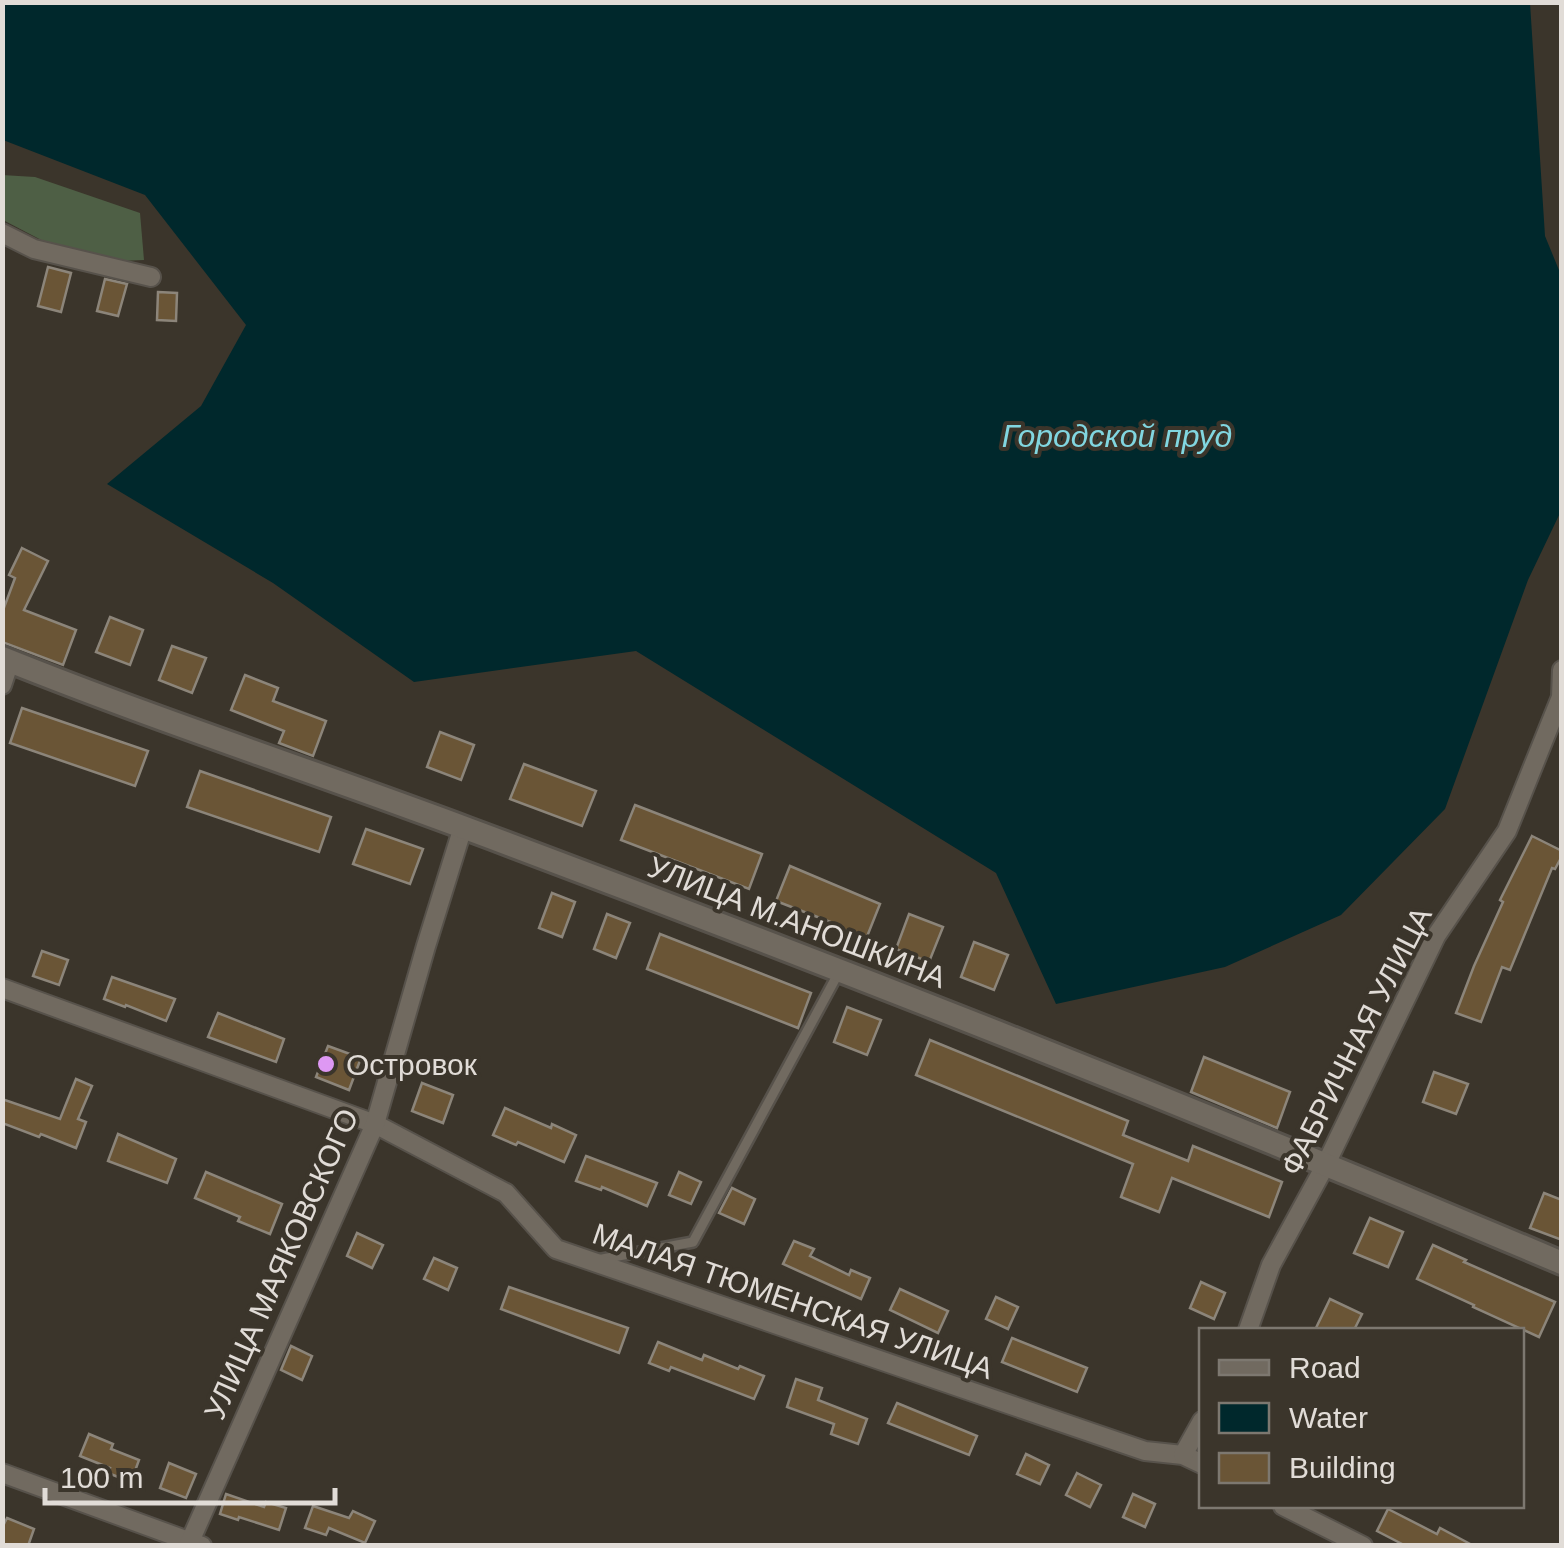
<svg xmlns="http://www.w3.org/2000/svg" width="1564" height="1548" font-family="Helvetica,sans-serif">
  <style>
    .green { fill: #4e5f45 }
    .water { fill: #00282c }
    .building { fill: #6a5536; stroke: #8c857a; stroke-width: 2.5 }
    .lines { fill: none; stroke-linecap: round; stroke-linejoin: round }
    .service-casing { stroke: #57524b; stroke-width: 14 }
    .minor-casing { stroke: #57524b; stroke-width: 22 }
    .tertiary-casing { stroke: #57524b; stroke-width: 28 }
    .service { stroke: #716a60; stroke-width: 9 }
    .minor { stroke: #716a60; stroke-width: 18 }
    .tertiary { stroke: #716a60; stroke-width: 22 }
    .poi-dot { fill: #de98f3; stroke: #3b352b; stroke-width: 4 }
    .labels { text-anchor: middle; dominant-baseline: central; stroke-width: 8; stroke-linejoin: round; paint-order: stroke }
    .street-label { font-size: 30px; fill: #e1dcd7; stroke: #3b352b }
    .poi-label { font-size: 30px; fill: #e1dcd7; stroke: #3b352b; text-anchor: start }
    .water-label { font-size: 32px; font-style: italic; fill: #81d6e0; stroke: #3b352b }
  </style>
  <rect width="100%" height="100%" fill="#3b352b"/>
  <!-- green -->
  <path class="green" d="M2 175 35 177 140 213 144 260 119 261 47 243 3 220Z"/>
  <!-- water -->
  <path class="water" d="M2 3H1530L1545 236 1561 275V511L1528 580 1445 809 1341 915 1225 967 1056 1004 996 873 636 651 414 682 273 583 107 484 201 406 246 325 145 195 3 140Z"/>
  <!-- building -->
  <g class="building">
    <path d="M48 267 71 273 61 312 38 306Z"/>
    <path d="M105 279 127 284 118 316 97 311Z"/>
    <path d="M158 292 177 293 176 321 157 320Z"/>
    <path d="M22 548 48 561 24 610 76 630 63 665 2 642V613L15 578 9 575Z"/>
    <path d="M110 617 143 630 130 665 96 652Z"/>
    <path d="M172 646 206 658 192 693 159 680Z"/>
    <path d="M245 675 278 688 273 701 326 721 313 756 279 743 284 731 231 710Z"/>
    <path d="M22 708 148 751 135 786 10 743Z"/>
    <path d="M440 732 474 745 461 780 427 767Z"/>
    <path d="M524 764 596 791 582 826 510 799Z"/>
    <path d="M200 771 331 817 319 852 187 807Z"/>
    <path d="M635 805 762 854 749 889 621 840Z"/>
    <path d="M366 829 423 849 410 884 353 864Z"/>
    <path d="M1532 836 1562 851V856L1555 869 1552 868 1510 970 1502 967 1481 1022 1456 1013 1474 966 1503 902 1500 900Z"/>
    <path d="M790 866 880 904 866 939 832 925 833 923 776 901Z"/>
    <path d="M552 893 575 902 562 937 539 928Z"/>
    <path d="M607 914 630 923 616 958 594 949Z"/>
    <path d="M909 914 943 927 929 962 896 949Z"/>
    <path d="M660 934 811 993 798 1028 647 969Z"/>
    <path d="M974 942 1008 955 994 990 961 977Z"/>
    <path d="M42 951 68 960 59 985 33 976Z"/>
    <path d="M112 977 175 999 166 1021 126 1005 125 1007 104 999Z"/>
    <path d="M847 1007 881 1020 867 1055 834 1042Z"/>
    <path d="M218 1013 284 1039 276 1062 208 1037Z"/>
    <path d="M930 1040 1128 1121 1123 1135 1188 1161 1193 1146 1282 1182 1269 1217 1172 1178 1159 1212 1121 1197 1133 1164 916 1075Z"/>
    <path d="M328 1046 361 1058 349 1090 316 1077Z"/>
    <path d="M1204 1057 1290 1092 1277 1128 1191 1092Z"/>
    <path d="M1434 1072 1468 1084 1456 1114 1423 1102Z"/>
    <path d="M76 1079 92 1086 78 1119 86 1122 76 1148 41 1134 39 1137 2 1123V1099L60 1119Z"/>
    <path d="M422 1083 453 1095 443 1123 412 1111Z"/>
    <path d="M505 1108 551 1128 552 1124 576 1135 564 1162 518 1142 516 1145 493 1135Z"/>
    <path d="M118 1134 176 1159 167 1183 108 1161Z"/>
    <path d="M586 1156 657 1183 647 1206 602 1187 601 1190 576 1181Z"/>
    <path d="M206 1172 282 1204 270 1234 238 1221 240 1217 195 1198Z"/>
    <path d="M679 1172 701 1182 691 1204 669 1195Z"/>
    <path d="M732 1188 755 1199 744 1224 719 1213Z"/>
    <path d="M1544 1193 1562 1200V1240L1530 1228Z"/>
    <path d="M1370 1218 1403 1232 1388 1267 1354 1253Z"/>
    <path d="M357 1233 383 1245 372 1268 347 1256Z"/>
    <path d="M794 1241 814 1249 810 1256 849 1275 851 1270 870 1278 861 1299 783 1264Z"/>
    <path d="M1433 1245 1466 1260 1464 1262 1555 1302 1539 1337 1473 1307 1474 1305 1417 1279Z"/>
    <path d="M434 1258 457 1268 448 1290 424 1279Z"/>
    <path d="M1201 1282 1225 1293 1214 1319 1190 1308Z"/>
    <path d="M509 1287 628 1328 619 1353 501 1309Z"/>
    <path d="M900 1289 948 1311 938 1333 890 1310Z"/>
    <path d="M996 1297 1018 1307 1008 1329 986 1319Z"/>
    <path d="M1330 1299 1362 1314 1354 1330H1315Z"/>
    <path d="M1012 1338 1087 1368 1077 1392 1002 1362Z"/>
    <path d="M658 1342 702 1360 704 1355 738 1369 740 1366 764 1376 754 1399 671 1367 669 1371 649 1363Z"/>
    <path d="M291 1346 312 1356 302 1380 281 1370Z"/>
    <path d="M796 1379 822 1388 818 1400 867 1419 858 1444 831 1434 834 1424 787 1407Z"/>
    <path d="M897 1403 977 1436 969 1455 888 1423Z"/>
    <path d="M89 1434 113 1444 111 1449 139 1460 131 1482 108 1473 110 1468 80 1456Z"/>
    <path d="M1026 1454 1049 1465 1040 1484 1017 1474Z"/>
    <path d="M169 1463 196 1474 186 1498 160 1488Z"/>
    <path d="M1077 1473 1101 1485 1090 1507 1066 1495Z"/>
    <path d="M226 1494 264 1507 266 1502 286 1508 279 1530 239 1517 238 1520 220 1514Z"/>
    <path d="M1133 1494 1155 1504 1145 1527 1123 1517Z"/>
    <path d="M313 1506 349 1518 353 1511 375 1521 365 1543 329 1528 326 1535 305 1528Z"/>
    <path d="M1388 1509 1437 1534 1440 1528 1474 1546H1406L1377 1531Z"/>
    <path d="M7 1518 34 1529 28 1546H2V1528Z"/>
  </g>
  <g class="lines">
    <!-- service casing -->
    <g class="service-casing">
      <path id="service" d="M597 1260 693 1242 839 972"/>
    </g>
    <!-- minor casing -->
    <g class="minor-casing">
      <g id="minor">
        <path d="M2 233 34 249 151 277"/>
        <path d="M2 685 10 661"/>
        <path d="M2 988 375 1124 506 1193 556 1249 1145 1451 1183 1455 1202 1464"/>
        <path d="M1248 1330 1271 1265 1326 1164 1436 936 1507 831 1561 697 1562 670"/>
        <path d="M1183 1455 1202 1421"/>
        <path d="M2 1473 202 1546"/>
        <path d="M1283 1506 1363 1546"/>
        <path d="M188 1546 375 1124 426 946 463 827"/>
      </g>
    </g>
    <!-- tertiary casing -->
    <g class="tertiary-casing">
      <path id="tertiary" d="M2 658C156 720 313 771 468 829 835 966 1200 1110 1562 1263"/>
    </g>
    <!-- service -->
    <use href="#service" class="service"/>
    <!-- minor -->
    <use href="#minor" class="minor"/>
    <!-- tertiary -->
    <use href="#tertiary" class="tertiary"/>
  </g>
  <!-- markers -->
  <circle class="poi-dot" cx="326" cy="1064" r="10"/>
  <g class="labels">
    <!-- street labels -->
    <g class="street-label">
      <text transform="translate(797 922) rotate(21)">УЛИЦА М.АНОШКИНА</text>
      <text transform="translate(1356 1041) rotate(-63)">ФАБРИЧНАЯ УЛИЦА</text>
      <text transform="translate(281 1264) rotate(-66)">УЛИЦА МАЯКОВСКОГО</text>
      <text transform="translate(793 1301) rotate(19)">МАЛАЯ ТЮМЕНСКАЯ УЛИЦА</text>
    </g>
    <!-- poi labels -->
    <g class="poi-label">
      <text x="346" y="1064">Островок</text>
    </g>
    <!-- water labels -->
    <g class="water-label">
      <text x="1117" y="436">Городской пруд</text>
    </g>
  </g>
  <!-- border -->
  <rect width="1564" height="1548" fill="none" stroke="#e1dcd7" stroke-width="10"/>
  <!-- legend -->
  <rect x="1199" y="1328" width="325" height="180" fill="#3b352b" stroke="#7d7870" stroke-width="2.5"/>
  <rect x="1219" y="1360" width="50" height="15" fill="#716a60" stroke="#7d7870" stroke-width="2.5"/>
  <text x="1289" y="1378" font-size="30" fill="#e1dcd7">Road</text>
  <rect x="1219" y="1403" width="50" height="30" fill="#00282c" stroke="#7d7870" stroke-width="2.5"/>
  <text x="1289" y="1428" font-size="30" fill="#e1dcd7">Water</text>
  <rect x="1219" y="1453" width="50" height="30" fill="#6a5536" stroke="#7d7870" stroke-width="2.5"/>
  <text x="1289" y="1478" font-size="30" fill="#e1dcd7">Building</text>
  <!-- scale -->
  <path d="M45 1488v15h290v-15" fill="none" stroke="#e1dcd7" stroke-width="5"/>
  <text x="60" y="1488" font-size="30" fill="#e1dcd7" stroke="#3b352b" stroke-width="8" paint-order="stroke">100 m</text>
</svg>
